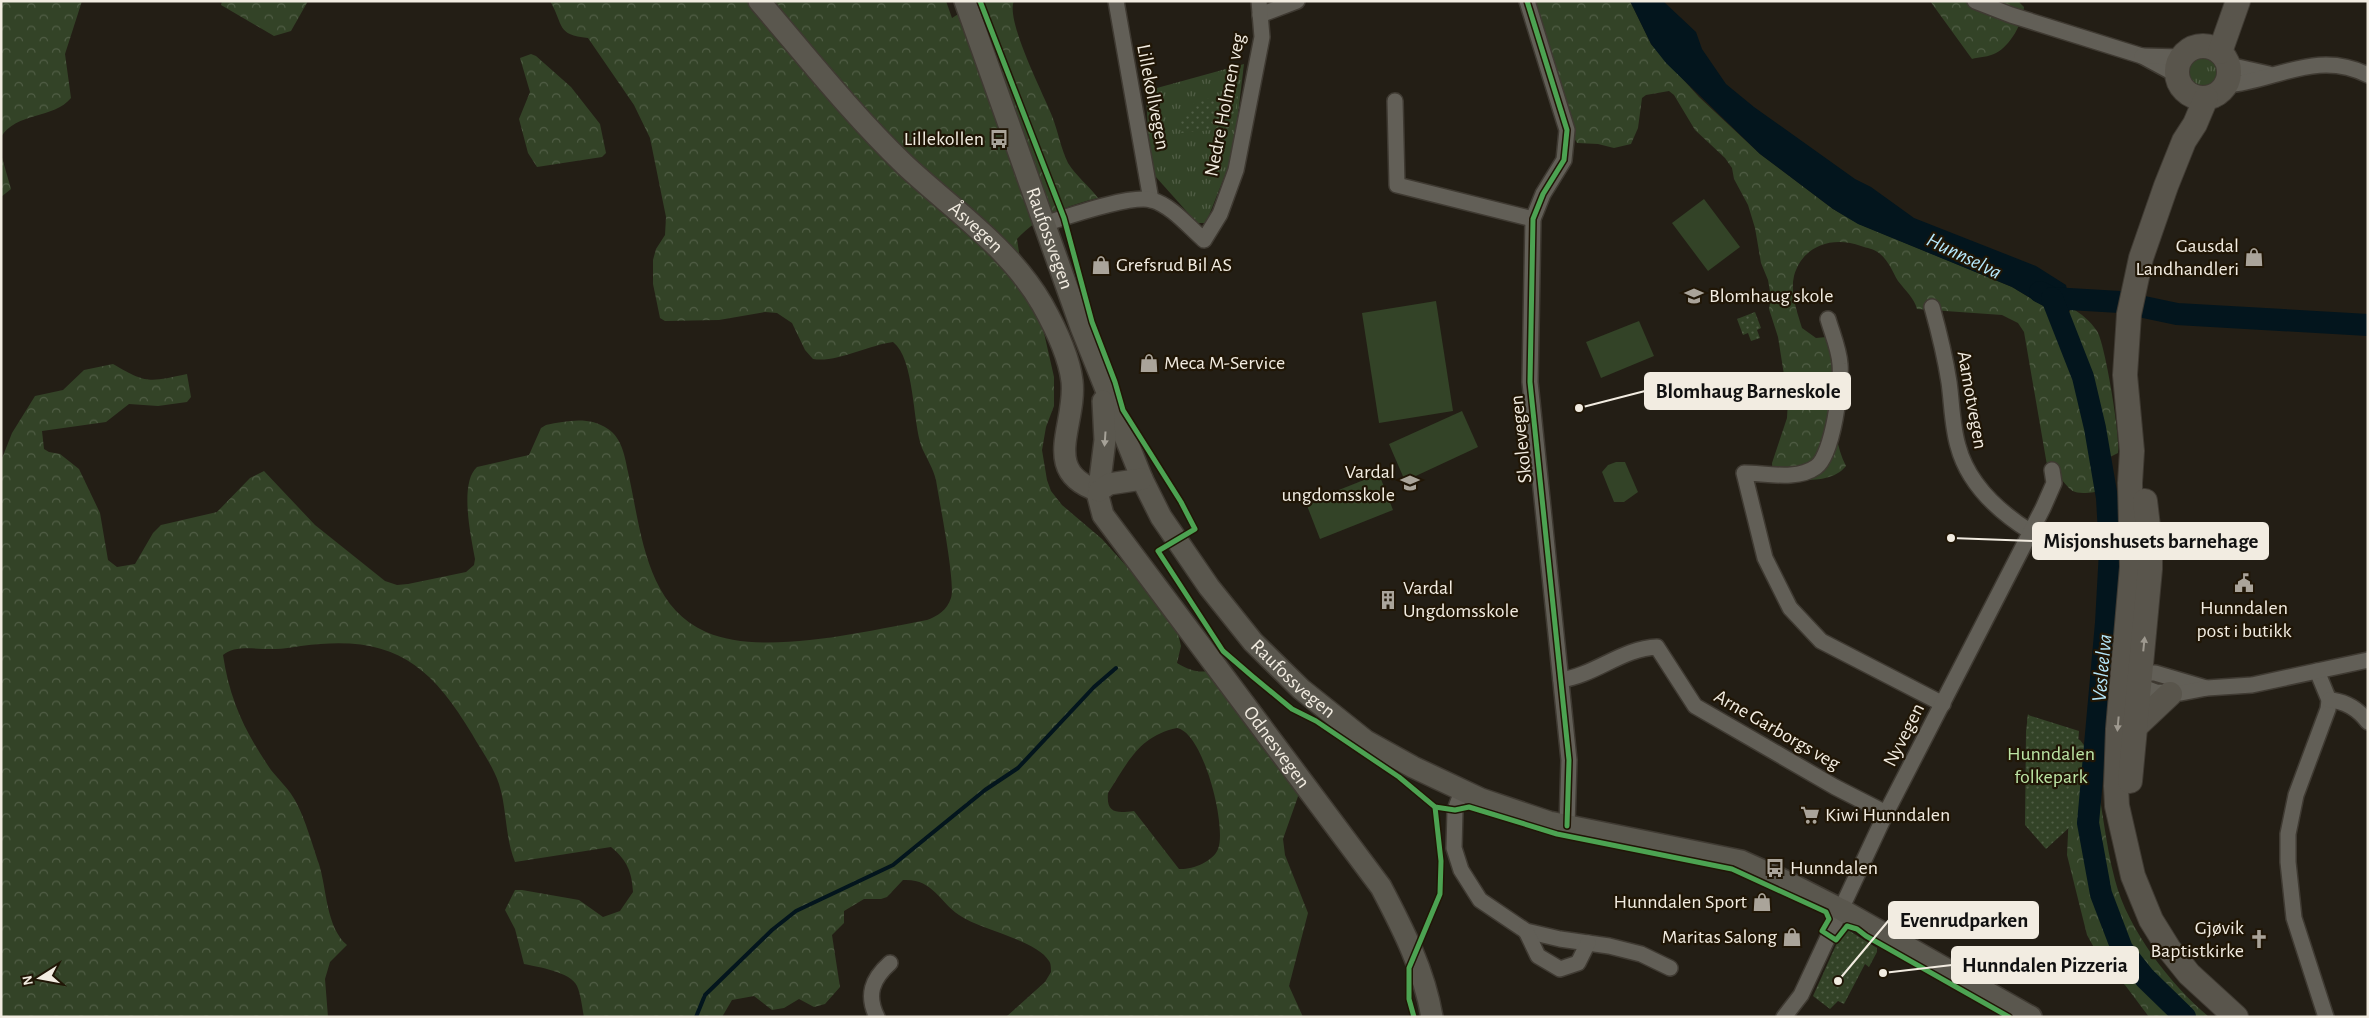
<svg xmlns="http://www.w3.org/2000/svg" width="2369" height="1018" font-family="'Alegreya Sans',sans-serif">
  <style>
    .grass { fill: url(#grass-tufts) }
    .forest { fill: url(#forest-crowns); fill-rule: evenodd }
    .park { fill: url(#park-dots) }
    .garden { fill: #334327 }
    .water { fill: #03151d }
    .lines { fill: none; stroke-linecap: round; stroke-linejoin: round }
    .stream { stroke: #03151d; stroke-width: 4 }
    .river { stroke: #03151d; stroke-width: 22 }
    .minor-casing { stroke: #3f3a32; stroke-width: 18 }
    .secondary-casing { stroke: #3f3a32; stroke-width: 24 }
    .primary-casing { stroke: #3f3a32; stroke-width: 26 }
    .minor { stroke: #625f57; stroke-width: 15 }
    .secondary { stroke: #5a574e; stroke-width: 21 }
    .primary { stroke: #59554c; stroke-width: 24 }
    .cycleway-casing { stroke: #201606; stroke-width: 8 }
    .cycleway { stroke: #4ca352; stroke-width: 5 }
    .oneway { fill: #a6a298 }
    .oneway2 { fill: #9e998f }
    .labels { text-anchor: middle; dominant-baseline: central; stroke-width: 4.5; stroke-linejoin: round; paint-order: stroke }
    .street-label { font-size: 20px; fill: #f2ece1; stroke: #201606 }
    .poi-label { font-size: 20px; fill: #f2ece1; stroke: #201606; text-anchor: end }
    .park-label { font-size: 20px; fill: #bce5a5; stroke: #201606 }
    .water-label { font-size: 21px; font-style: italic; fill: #b6e8fc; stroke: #201606 }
    .leader { fill: none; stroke: #f2ece1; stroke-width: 2 }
    .callout-dot { fill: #f2ece1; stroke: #201606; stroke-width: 2 }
    .callout { fill: #f2ece1; stroke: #f2ece1; stroke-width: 2 }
    .callout-label { font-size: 21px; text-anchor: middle; font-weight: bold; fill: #111 }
  </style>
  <defs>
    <pattern id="grass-tufts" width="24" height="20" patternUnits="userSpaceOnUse" patternTransform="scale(1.25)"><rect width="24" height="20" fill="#334327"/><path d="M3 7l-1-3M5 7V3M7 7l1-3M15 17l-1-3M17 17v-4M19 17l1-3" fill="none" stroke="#515e46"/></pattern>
    <pattern id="forest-crowns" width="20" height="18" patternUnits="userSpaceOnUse" patternTransform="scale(1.25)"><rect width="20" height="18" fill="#334327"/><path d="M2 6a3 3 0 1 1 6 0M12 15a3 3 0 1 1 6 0" fill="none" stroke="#515e46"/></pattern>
    <pattern id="park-dots" width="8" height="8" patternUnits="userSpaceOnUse" patternTransform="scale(1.25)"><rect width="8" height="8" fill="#334327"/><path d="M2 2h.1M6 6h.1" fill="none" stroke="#515e46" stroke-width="1.8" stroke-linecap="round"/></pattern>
  </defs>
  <rect width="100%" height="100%" fill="#231e15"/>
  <!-- grass -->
  <g class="grass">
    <circle cx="2204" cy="72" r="16"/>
    <path d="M1244 64 1233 155 1206 223H1197L1155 176 1148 133 1146 91Z"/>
  </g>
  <!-- forest -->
  <g class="forest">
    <path d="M1 1H82L65 54 71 98C54 119 16 112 1 137Z"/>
    <path d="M222 1H308L291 31 274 36 221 5Z"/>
    <path d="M550 1H946L952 18 966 9 969 1H1014C1005 20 1044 95 1052 116 1058 131 1061 149 1068 163 1076 176 1089 186 1098 198 1067 206 1039 215 1017 239L1024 285 1042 324 1054 377V406L1046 427 1042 450 1047 480 1051 491 1062 505 1102 539 1149 591 1177 629 1181 646 1177 663C1196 674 1202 673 1223 668L1302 785 1283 839 1285 855 1308 913 1289 986 1303 1017H1006L1045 982 1051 972C1051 969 1051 963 1049 961 1037 940 980 930 959 915 939 901 932 878 903 880L887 897 881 899H864L844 911V923L832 935 840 987 825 1004 814 1007 799 999 784 1008 772 1010 754 996 732 1000 722 1017H584C582 1007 581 995 577 986 571 972 538 967 524 964L515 929 505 910 515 890H522L579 900 603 917 620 911 633 892C632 872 627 860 611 847L515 862C505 838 507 809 499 784 493 766 481 750 472 734 428 660 389 634 301 646 292 647 283 649 275 649 260 650 235 644 223 655 230 701 245 732 271 770 278 779 287 787 293 797 304 814 312 844 319 864 327 890 326 927 347 945L330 962 325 979 328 1017H1V461L12 433 35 396 63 390 84 370 113 364C147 384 149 382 187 374L191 397 187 402 158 406 129 404 106 422 42 431 44 449 49 452 60 454 79 469 100 513 108 560 117 567 135 564 153 533 161 525 217 512 250 478 264 471 315 525 385 581 397 585 408 584 466 572 474 565 475 559C471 537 459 483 477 467L529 455 541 428 546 425C567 421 589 416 608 429 622 438 625 457 628 472 641 529 645 605 706 632 762 657 867 631 927 620 938 616 947 610 951 598 956 584 939 500 936 480 933 468 927 459 922 448 912 421 915 359 893 342 869 345 836 363 813 359L805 350 792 323 777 313 765 312 719 320 665 321 660 318 653 284V260L656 249 665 235 666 217 650 138 634 105 588 38C556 35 564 25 550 1ZM1177 728C1204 733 1227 828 1218 849 1213 862 1191 870 1179 869L1134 811C1117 813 1106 814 1108 793 1128 762 1139 736 1177 728Z"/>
    <path d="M1521 1H1630L1651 44 1699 97 1760 154 1833 209 1859 224 2012 287 2047 308 2069 313 2071 308C2081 313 2091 322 2097 331 2105 343 2121 439 2118 453L2098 463 2095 492C2061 497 2074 482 2048 471L2024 332 2018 323 2002 315 1917 309C1914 298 1905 290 1898 281 1892 271 1889 261 1879 253 1874 249 1867 248 1861 246 1834 236 1803 244 1794 276 1790 293 1797 311 1802 328L1816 338 1837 336C1836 376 1827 429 1846 466 1830 486 1797 478 1773 481L1772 463 1787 418 1788 400 1778 337 1769 309 1771 297 1768 280 1761 263 1755 228 1748 205 1734 179 1732 168 1725 158 1695 130 1674 95 1669 91 1646 95 1642 98 1638 128 1631 144 1614 148 1598 144 1577 143 1571 133Z"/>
    <path d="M1930 1H2018L2024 7C2023 23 2010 46 1996 53 1989 57 1979 57 1972 59Z"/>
    <path d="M531 54 536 56 571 87 600 124 606 153 602 157 537 167 528 153 519 119 530 92 520 58Z"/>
    <path d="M1 154 11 189 1 197Z"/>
    <path d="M2028 714 2032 719 2080 740 2090 753C2102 795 2104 839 2115 880 2128 930 2170 984 2209 1017H2149L2125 985 2107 971 2087 935 2067 855 2072 747 2042 735 2027 721Z"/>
  </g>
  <!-- park -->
  <g class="park">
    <path d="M1239 91 1232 128 1181 133 1180 121 1195 102Z"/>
    <path d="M1755 312 1761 328 1757 330 1760 338 1751 341 1748 333 1743 335 1737 319Z"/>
    <path d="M2028 715 2079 731 2072 825 2046 849 2025 825 2026 731Z"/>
    <path d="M1848 930 1877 948V952L1869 967 1865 964 1844 1004 1838 1001 1830 1009 1813 996 1841 934Z"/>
  </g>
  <!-- garden -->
  <g class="garden">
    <path d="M1704 199 1740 247 1708 271 1672 223Z"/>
    <path d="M1436 301 1453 411 1379 423 1362 313Z"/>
    <path d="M1639 321 1654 356 1601 378 1586 342Z"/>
    <path d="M1462 411 1478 447 1405 481 1389 444Z"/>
    <path d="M1616 462H1625L1638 492 1624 502H1614L1602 472 1608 465Z"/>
    <path d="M1379 474 1393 510 1320 539 1306 503Z"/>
  </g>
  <!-- water -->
  <path class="water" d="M1630 1H1663L1696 32 1702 49 1726 84 1754 107 1855 179 1871 187 1914 218 2036 266 2066 285 2071 308 2062 320 2055 324 2047 308 2012 287 1858 224 1833 209 1760 154 1666 63 1651 44Z"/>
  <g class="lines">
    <!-- stream -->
    <path class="stream" d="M696 1017 705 995 772 930 796 911 893 865 985 790 1018 768 1094 687 1116 668"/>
    <!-- river -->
    <g class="river">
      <path d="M2040 292 2052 298 2120 302 2177 314 2368 325"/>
      <path d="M2052 298 2083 377 2095 428 2107 498 2110 551 2106 623 2088 823 2101 894 2122 949 2145 978 2185 1017"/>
    </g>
    <!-- minor casing -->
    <g class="minor-casing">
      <g id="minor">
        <path d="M1116 1 1151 200"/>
        <path d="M1527 1 1567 130 1564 160 1543 194 1533 219 1530 382 1569 760 1567 826"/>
        <path d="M1975 1 2011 15 2142 56 2177 75"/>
        <path d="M1260 15 1297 1"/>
        <path d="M2142 56 2181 57"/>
        <path d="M2229 65 2269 74"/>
        <path d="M2227 85C2275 81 2317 49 2368 75"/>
        <path d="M1395 101 1397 185 1533 219"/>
        <path d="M1044 224C1066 217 1131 194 1152 200 1172 206 1188 226 1204 240L1220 214 1236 170 1262 37 1259 1"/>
        <path d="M1932 307C1939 332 1945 356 1949 382 1952 403 1952 426 1958 446 1968 484 1999 512 2031 532"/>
        <path d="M1828 319C1832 333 1839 349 1840 364 1842 384 1833 455 1816 467 1797 481 1765 473 1744 473L1765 558 1790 608 1821 641 1943 704"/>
        <path d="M2317 671 2329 700 2328 709 2296 795 2288 834V862L2294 918 2326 1017"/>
        <path d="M2133 673H2155L2206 688"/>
        <path d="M1561 680C1595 675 1623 648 1657 647L1695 706 1835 787 1886 813"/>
        <path d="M2132 683 2156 692 2181 693 2207 688 2252 685 2368 660"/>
        <path d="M2329 700C2345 701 2358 709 2368 722"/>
        <path d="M1462 791 1455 810 1454 848 1461 870 1480 900 1526 931 1560 939 1609 946 1641 954 1670 968"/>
        <path d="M1526 931 1538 956 1560 969 1578 963 1588 943"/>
        <path d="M877 1017C866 995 872 979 890 963"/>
        <path d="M1784 1017 1801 995 1886 813 2043 508 2054 483 2052 470"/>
      </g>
    </g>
    <!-- secondary casing -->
    <g class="secondary-casing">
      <g id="secondary">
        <path id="s1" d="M759 1C807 57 852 114 905 165 952 209 1009 247 1042 304 1055 327 1069 356 1072 381 1077 425 1039 472 1099 491"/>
        <path id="s2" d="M965 1 1081 327 1142 479 1161 517 1209 587 1253 642 1301 689 1366 741 1413 767 1481 799 1549 822 1741 861 1779 878 1842 910 2031 1017"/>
        <path id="s3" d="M1103 401 1105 440 1098 496 1103 515 1381 887C1403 929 1424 970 1432 1017"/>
        <path d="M1099 491 1109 484 1142 479"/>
      </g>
    </g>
    <!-- primary casing -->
    <g class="primary-casing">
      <g id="primary">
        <circle cx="2203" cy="72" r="26"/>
        <path d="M2220 52 2238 1"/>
        <path d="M2206 98 2195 124 2184 141 2166 186 2141 258 2129 314 2125 375 2132 451 2130 483 2132 567 2118 729 2116 786 2117 806 2133 876 2151 920 2169 949 2189 974 2236 1017"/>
        <path d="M2135 727 2170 694"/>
        <path d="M2130 781 2150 569V543L2145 501"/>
      </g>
    </g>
    <!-- minor -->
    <use href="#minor" class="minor"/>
    <!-- secondary -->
    <use href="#secondary" class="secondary"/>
    <!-- primary -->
    <use href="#primary" class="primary"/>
    <!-- cycleway casing -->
    <g class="cycleway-casing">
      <g id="cycleway">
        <path d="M980 1 1064 218 1092 322 1115 382 1123 410 1181 502 1195 529 1158 551 1223 651 1252 676 1292 709 1316 721 1399 777 1435 807 1455 810 1469 807 1557 834 1732 869 1826 912 1829 919 1822 931 1836 940 1847 926 1857 929 1866 936 2009 1017"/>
        <path d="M1527 1 1567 130 1564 160 1543 194 1533 219 1530 382 1569 760 1567 826"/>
        <path d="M1414 1017 1409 999V968L1440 894 1441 861 1435 807"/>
      </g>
    </g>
    <!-- cycleway -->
    <use href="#cycleway" class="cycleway"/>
  </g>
  <!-- one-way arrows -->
  <defs><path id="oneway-solid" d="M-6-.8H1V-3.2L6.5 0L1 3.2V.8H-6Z" transform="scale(1.25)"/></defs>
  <use class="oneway" href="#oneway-solid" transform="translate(1105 439) rotate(94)"/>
  <g class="oneway2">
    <use href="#oneway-solid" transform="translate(2144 644) rotate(-84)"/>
    <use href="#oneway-solid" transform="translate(2118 724) rotate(95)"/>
  </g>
  <!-- icons -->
  <defs>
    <g id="bus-bare" transform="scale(1.5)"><path d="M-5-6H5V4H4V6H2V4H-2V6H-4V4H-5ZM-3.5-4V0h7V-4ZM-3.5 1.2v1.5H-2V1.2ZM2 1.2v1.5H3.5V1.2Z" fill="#aaa49a" stroke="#201606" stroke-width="2.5" paint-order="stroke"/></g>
    <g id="shop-bare" transform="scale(1.5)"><path d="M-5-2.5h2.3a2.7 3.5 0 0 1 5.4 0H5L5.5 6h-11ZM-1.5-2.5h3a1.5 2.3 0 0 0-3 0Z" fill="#aaa49a" stroke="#201606" stroke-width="2.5" paint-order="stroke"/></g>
    <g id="school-bare" transform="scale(1.5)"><path d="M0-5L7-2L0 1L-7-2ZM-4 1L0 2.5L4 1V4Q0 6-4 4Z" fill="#aaa49a" stroke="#201606" stroke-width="2.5" paint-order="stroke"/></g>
    <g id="civic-bare" transform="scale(1.5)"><path d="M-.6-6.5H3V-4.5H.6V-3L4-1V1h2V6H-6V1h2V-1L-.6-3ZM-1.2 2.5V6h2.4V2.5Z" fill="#aaa49a" stroke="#201606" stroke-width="2.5" paint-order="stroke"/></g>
    <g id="building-bare" transform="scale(1.5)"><path d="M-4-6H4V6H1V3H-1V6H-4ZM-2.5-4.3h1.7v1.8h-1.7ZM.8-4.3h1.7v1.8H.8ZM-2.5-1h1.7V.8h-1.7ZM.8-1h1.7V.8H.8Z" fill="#aaa49a" stroke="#201606" stroke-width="2.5" paint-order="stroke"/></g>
    <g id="supermarket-bare" transform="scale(1.5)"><path d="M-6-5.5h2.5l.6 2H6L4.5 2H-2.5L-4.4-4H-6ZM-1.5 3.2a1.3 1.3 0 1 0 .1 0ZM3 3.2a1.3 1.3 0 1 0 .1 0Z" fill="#aaa49a" stroke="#201606" stroke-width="2.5" paint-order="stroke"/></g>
    <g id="church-bare" transform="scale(1.5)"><path d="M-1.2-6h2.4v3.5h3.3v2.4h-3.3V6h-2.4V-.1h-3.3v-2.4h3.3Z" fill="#aaa49a" stroke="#201606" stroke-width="2.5" paint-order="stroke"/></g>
  </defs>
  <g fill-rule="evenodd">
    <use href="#bus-bare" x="999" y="139"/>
    <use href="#shop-bare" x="2254" y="257"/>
    <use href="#shop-bare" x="1101" y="265"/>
    <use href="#school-bare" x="1694" y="296"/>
    <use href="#shop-bare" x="1149" y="363"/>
    <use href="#school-bare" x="1410" y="483"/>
    <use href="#civic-bare" x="2244" y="583"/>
    <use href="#building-bare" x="1388" y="600"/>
    <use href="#supermarket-bare" x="1810" y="815"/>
    <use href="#bus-bare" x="1775" y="868"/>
    <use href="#shop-bare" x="1762" y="902"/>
    <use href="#shop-bare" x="1792" y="937"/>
    <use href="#church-bare" x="2259" y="939"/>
  </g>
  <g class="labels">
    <!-- street labels -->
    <g class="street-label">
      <text transform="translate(1153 97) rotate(79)">Lillekollvegen</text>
      <text transform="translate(1225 105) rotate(-79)">Nedre Holmen veg</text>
      <text stroke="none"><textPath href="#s1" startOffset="314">Åsvegen</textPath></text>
      <text stroke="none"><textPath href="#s2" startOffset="252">Raufossvegen</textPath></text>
      <text transform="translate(1972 400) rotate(80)">Aamotvegen</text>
      <text transform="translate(1521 439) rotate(-96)">Skolevegen</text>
      <text stroke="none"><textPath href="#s2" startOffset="762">Raufossvegen</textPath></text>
      <text transform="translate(1777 730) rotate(30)">Arne Garborgs veg</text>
      <text transform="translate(1904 735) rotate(-63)">Nyvegen</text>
      <text stroke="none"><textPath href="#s3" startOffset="405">Odnesvegen</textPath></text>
    </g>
    <!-- poi labels -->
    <g class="poi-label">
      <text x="984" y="139">Lillekollen</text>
      <text x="2239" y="246">Gausdal<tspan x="2239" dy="23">Landhandleri</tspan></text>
      <text x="1116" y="265" text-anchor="start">Grefsrud Bil AS</text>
      <text x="1709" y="296" text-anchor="start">Blomhaug skole</text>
      <text x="1164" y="363" text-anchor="start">Meca M-Service</text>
      <text x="1395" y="472">Vardal<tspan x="1395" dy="23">ungdomsskole</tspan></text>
      <text x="1403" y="588" text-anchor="start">Vardal<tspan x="1403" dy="23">Ungdomsskole</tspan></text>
      <text x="2244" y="608" text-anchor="middle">Hunndalen<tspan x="2244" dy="23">post i butikk</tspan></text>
      <text x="1825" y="815" text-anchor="start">Kiwi Hunndalen</text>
      <text x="1790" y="868" text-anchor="start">Hunndalen</text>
      <text x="1747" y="902">Hunndalen Sport</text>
      <text x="2244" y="928">Gjøvik<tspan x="2244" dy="23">Baptistkirke</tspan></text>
      <text x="1777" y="937">Maritas Salong</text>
    </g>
    <!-- park labels -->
    <g class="park-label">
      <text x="2051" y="754">Hunndalen<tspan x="2051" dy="23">folkepark</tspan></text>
    </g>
    <!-- water labels -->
    <g class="water-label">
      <text transform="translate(1964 256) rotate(26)">Hunnselva</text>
      <text transform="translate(2102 668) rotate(-85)">Vesleelva</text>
    </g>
  </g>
  <!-- callouts -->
  <path class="leader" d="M1579 408L1645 391M1951 538L2033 541M1838 981L1889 920M1883 973L1952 965"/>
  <g class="callout-dot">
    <circle cx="1579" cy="408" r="5"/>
    <circle cx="1951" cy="538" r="5"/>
    <circle cx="1838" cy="981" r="5"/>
    <circle cx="1883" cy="973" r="5"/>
  </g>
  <g class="callout">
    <rect x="1645" y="373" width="205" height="36" rx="5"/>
    <rect x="2033" y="523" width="235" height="36" rx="5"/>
    <rect x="1889" y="902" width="149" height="36" rx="5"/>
    <rect x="1952" y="947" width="186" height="36" rx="5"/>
  </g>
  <g class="callout-label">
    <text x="1748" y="398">Blomhaug Barneskole</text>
    <text x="2151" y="548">Misjonshusets barnehage</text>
    <text x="1964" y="927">Evenrudparken</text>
    <text x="2045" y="972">Hunndalen Pizzeria</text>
  </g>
  <!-- border -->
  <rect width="2369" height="1018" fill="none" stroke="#f2ece1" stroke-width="5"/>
  <!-- north arrow -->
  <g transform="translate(40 978) rotate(259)" stroke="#201606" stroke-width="4" paint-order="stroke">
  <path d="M0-4L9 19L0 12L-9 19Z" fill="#f2ece1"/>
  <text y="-8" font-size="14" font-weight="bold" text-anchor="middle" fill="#f2ece1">N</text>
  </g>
</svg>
